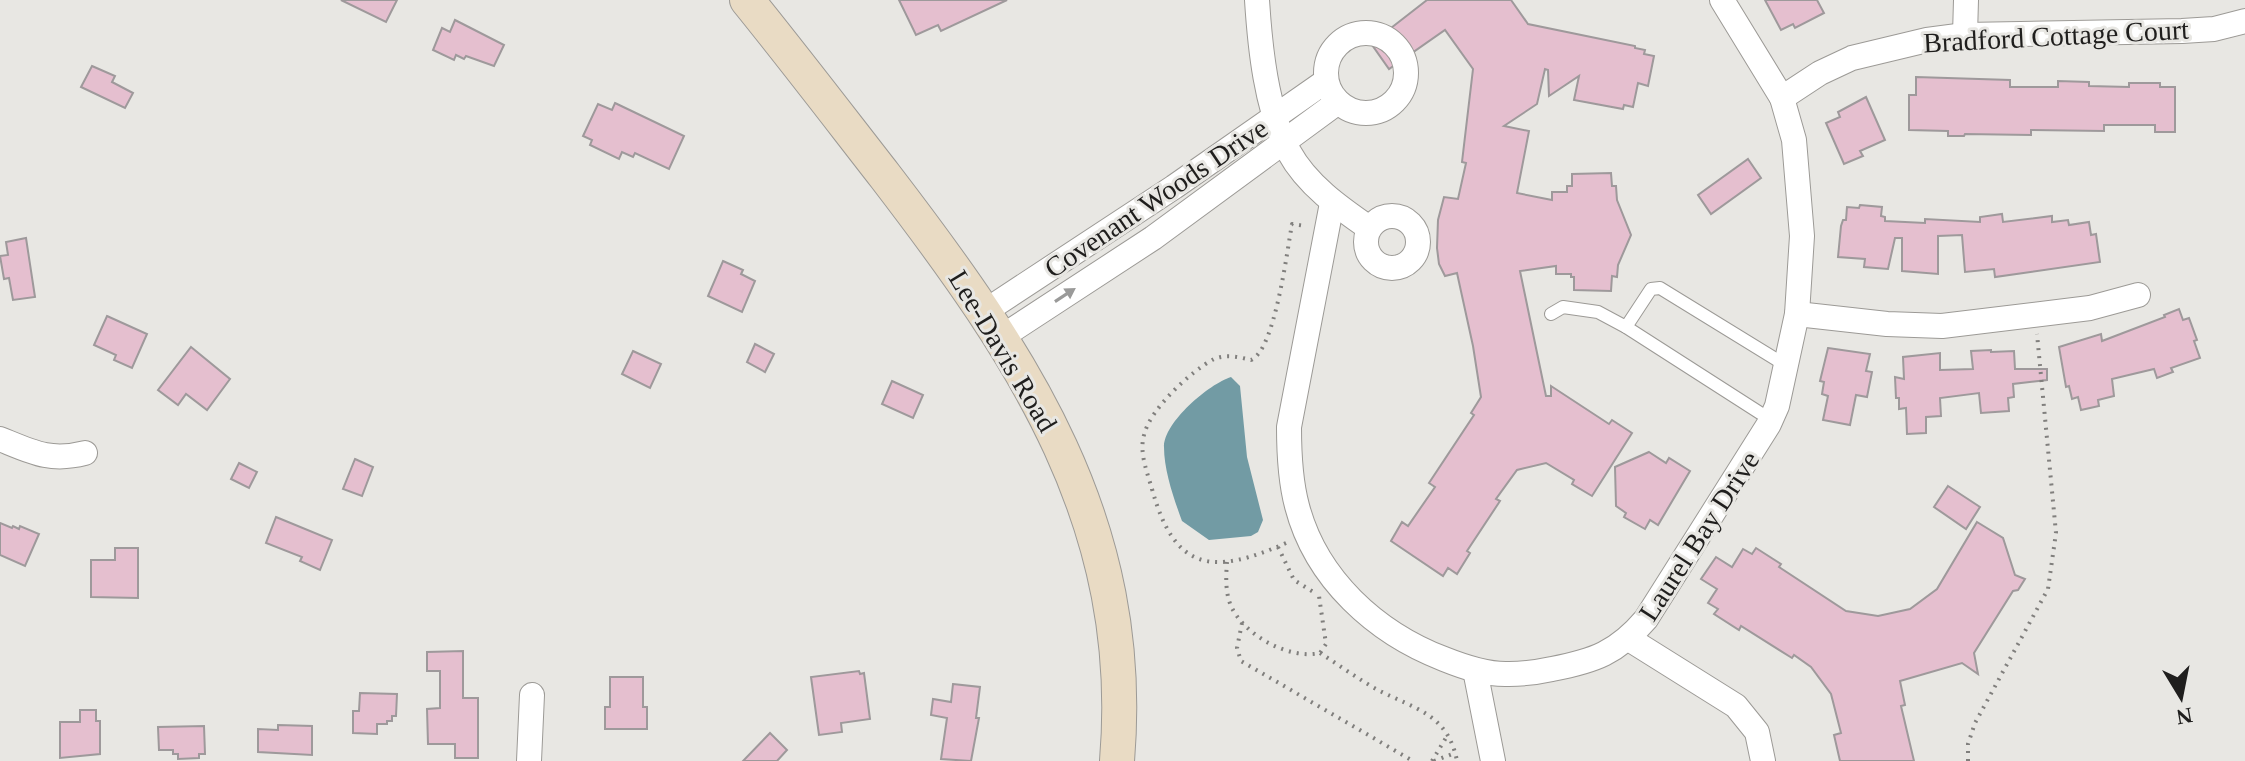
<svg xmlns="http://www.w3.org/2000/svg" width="2245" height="761" font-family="'Times New Roman',serif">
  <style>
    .water { fill: #729ba4 }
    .building { fill: #e5bfcf; stroke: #9e999b; stroke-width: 2 }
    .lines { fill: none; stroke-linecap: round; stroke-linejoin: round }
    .service-casing { stroke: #9c9a96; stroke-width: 14 }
    .minor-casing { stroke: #9c9a96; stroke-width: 26 }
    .secondary-casing { stroke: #9c9a96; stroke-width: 36 }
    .path { stroke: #807f7d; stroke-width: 4; stroke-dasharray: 2 6; stroke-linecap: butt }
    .service { stroke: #fff; stroke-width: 12 }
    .minor { stroke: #fff; stroke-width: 24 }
    .secondary { stroke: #e9dbc4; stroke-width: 34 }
    .oneway { fill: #9a9a99 }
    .labels { text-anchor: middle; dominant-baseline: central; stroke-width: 6; stroke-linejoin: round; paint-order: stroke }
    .street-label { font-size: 28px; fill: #1f1e1d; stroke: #e8e7e3 }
  </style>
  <rect width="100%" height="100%" fill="#e8e7e3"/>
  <!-- water -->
  <path class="water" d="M1231 377 1240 386 1247 457 1263 520 1258 532 1251 536 1209 540 1182 521C1174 499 1164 471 1164 447 1164 422 1209 384 1231 377Z"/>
  <!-- building -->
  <g class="building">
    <path d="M341 0H397L386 22Z"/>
    <path d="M899 0H1007L941 31 938 25 916 35Z"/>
    <path d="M1427 0H1511L1528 24 1635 46V48L1645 50 1644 54 1654 56 1648 86 1638 83 1633 107 1624 105 1623 109 1574 100 1579 76 1549 96 1548 70 1545 69 1537 104 1504 126 1529 131 1517 193 1552 200V192H1567V186H1572V174L1611 173 1612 186H1616L1617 200 1631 235 1618 265 1617 277 1612 276 1611 291 1574 290V277H1571V274H1556V266L1520 271 1546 396H1551V386L1609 424 1612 420 1632 433 1592 496 1572 484 1574 480 1546 463 1517 470 1496 499 1500 501 1467 551 1470 553 1457 574 1448 568 1443 576 1391 541 1402 522 1408 526 1435 487 1429 483 1474 415 1471 413 1481 397 1473 346 1457 273 1445 276 1439 264 1437 248 1438 220 1444 197 1458 199 1466 163 1462 162 1473 69 1445 30 1389 69 1370 42 1382 35Z"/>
    <path d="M1765 0H1817L1824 13 1795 28 1793 24 1781 30Z"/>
    <path d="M455 20 504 45 494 66 466 56 464 59 456 55 454 60 433 50 442 28 450 32Z"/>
    <path d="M92 66 115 76 112 82 133 93 125 108 81 87Z"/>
    <path d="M1916 77 2010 80V87H2058V81L2089 82V86L2129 87V83H2160V87H2175V132H2155V125H2104V131L2031 130V135L1965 134 1964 136H1948V131L1909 130V95H1916Z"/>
    <path d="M1866 97 1885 140 1860 151 1863 156 1844 164 1826 123 1840 117 1838 112Z"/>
    <path d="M615 103 684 136 669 169 635 153 633 157 622 152 619 159 590 145 592 140 583 136 598 104 612 110Z"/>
    <path d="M1748 159 1761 178 1711 214 1698 195Z"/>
    <path d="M1860 205 1882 207 1881 216 1885 217V221L1925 223V219L1980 222V217L2002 214 2003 222 2052 216V222L2068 220 2069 225 2089 222 2091 235 2096 234 2100 262 1995 277 1994 269 1965 272 1962 235 1938 236V274L1902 271V238H1895L1888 269 1864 267 1865 259 1838 257 1841 226 1843 220H1846L1847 207 1859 208Z"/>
    <path d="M26 238 35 297 13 300 9 278 4 279 0 256 8 255 6 242Z"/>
    <path d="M723 261 743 270 741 274 755 281 742 312 708 296Z"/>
    <path d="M2179 309 2183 320 2189 318 2197 340 2194 341 2200 358 2171 368 2173 372 2157 378 2154 369 2112 379 2114 396 2098 400 2099 406 2081 410 2078 397 2072 399 2069 386 2066 387 2059 347 2101 334 2102 341 2165 317 2164 315Z"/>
    <path d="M107 316 147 334 132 368 114 360 116 355 94 345Z"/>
    <path d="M755 344 774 354 765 372 747 362Z"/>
    <path d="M191 347 230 379 207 410 186 394 178 405 158 390Z"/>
    <path d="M1828 348 1870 354 1866 371 1872 372 1867 397 1856 395 1850 425 1823 420 1828 396 1822 394 1824 382 1820 381Z"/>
    <path d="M1991 350V352L2014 351 2015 369H2047V380L2013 384 2014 397 2008 398 2009 411 1981 413 1979 393 1940 398 1941 416 1926 417V433L1907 434 1906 408 1899 409V398H1896L1895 377 1904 379 1903 357 1940 353V370L1973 369 1971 351Z"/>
    <path d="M633 351 661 364 650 388 622 374Z"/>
    <path d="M892 381 923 395 913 418 882 404Z"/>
    <path d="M1649 452 1666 463 1669 458 1690 471 1658 525 1650 520 1645 529 1624 517 1626 513 1616 506 1615 467Z"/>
    <path d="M355 459 373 467 362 496 343 489Z"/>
    <path d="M239 463 257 472 249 488 231 479Z"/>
    <path d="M1948 486 1980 507 1966 529 1934 507Z"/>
    <path d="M276 517 332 540 320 570 300 561 302 557 266 543Z"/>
    <path d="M1977 522 2003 538 2015 575 2025 579 2018 590 2013 591 1974 653 1978 674 1962 663 1900 681 1905 705 1901 706 1914 761H1840L1834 735 1841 733 1831 694 1811 667 1794 655 1792 658 1741 626 1739 630 1714 614 1718 609 1708 603 1717 589 1701 579 1716 557 1732 567 1743 549 1752 554 1756 548 1781 564 1779 567 1846 611 1878 616 1910 609 1937 589Z"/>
    <path d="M0 523 12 528 13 526 19 529 20 526 39 534 25 566 0 555Z"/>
    <path d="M115 548H138V598L91 597V560H115Z"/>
    <path d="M463 651V698H478V758H455V744H428L427 709 440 708V671H427V652Z"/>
    <path d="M859 671 860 674 864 673 870 719 841 723 842 732 819 735 811 677Z"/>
    <path d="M610 677H643V707H647V729H605V707H610Z"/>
    <path d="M953 684 980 687 976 718H979L971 761 941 759 947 718 931 715 933 699 951 702Z"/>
    <path d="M360 693 397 694 396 716H392V721H387V724H377V734L353 733V711H359Z"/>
    <path d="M80 710H96V721H100V754L60 758V722H80Z"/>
    <path d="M278 725 312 726V755L258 752V729L278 730Z"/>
    <path d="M204 726 205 754H199V758L178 759V754H173V750H159L158 727Z"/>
    <path d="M770 733 787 750 777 761H743Z"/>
  </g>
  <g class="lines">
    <!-- service casing -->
    <g class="service-casing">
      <g id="service">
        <path d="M1551 314 1563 307 1598 312 1626 327 1771 420"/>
        <path d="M1626 327 1651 289 1660 288 1787 366"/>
      </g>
    </g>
    <!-- minor casing -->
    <g class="minor-casing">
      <g id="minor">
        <path d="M1257 0C1260 47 1266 109 1289 152 1307 185 1340 208 1369 228"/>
        <circle cx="1366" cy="73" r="40"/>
        <path d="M1965 35 1966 0"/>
        <path d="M1782 98 1820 73 1852 58 1927 40 1965 35 2182 31 2214 29 2245 21"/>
        <path d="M1332 203 1289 427C1289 454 1290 480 1297 506 1316 579 1376 633 1444 659 1464 667 1487 675 1509 674 1523 674 1538 672 1552 669 1594 661 1617 653 1646 619L1769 424 1777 406 1797 314 1802 236 1794 140 1782 98 1722 0"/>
        <circle cx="1392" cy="242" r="26"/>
        <path d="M984 312 1174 187 1326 81"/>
        <path d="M1797 314 1887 324 1942 326 2090 308 2138 295"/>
        <path d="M1000 338 1153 238 1338 102"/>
        <path d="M0 439C32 452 50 462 85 453"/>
        <path d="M1629 639 1736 706 1757 732 1763 761"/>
        <path d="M1475 670 1493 761"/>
        <path d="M529 761 532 695"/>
      </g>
    </g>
    <!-- secondary casing -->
    <g class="secondary-casing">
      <path id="secondary" d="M747 0C794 58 839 117 885 176 1023 356 1137 523 1117 761"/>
    </g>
    <!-- path -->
    <g class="path">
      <path d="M1286 543C1214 575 1175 573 1152 489 1147 472 1139 452 1144 435 1150 409 1191 371 1214 359 1226 354 1239 357 1251 360 1275 350 1287 251 1292 224L1305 226"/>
      <path d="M1278 547 1294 580 1315 593"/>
      <path d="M1227 562C1226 576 1225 592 1231 606 1244 635 1289 660 1320 653L1326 644 1319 596"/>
      <path d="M1242 623 1237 648 1241 661 1413 761"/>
      <path d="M1320 653C1339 665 1358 679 1378 690 1415 709 1448 714 1457 761"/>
      <path d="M1432 761 1447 736"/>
      <path d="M1434 761 1455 753"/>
      <path d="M1968 761V744L1975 723 2048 589 2056 533 2037 334"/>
    </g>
    <!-- service -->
    <use href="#service" class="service"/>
    <!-- minor -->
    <use href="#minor" class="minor"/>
    <!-- secondary -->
    <use href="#secondary" class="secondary"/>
  </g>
  <!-- one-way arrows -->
  <defs><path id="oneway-solid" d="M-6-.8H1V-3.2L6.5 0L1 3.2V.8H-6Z" transform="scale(2)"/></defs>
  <use class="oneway" href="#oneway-solid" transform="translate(1065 295) rotate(-33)"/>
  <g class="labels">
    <!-- street labels -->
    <g class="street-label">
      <text transform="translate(2056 36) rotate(-3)">Bradford Cottage Court</text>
      <text transform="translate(1156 198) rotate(-34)">Covenant Woods Drive</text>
      <text transform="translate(1003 351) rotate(59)">Lee-Davis Road</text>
      <text transform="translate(1699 536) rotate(-57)">Laurel Bay Drive</text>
    </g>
  </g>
  <!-- north arrow -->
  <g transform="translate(2181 697) rotate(170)" stroke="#e8e7e3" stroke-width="6" paint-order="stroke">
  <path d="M0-6L14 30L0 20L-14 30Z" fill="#1f1e1d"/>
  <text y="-12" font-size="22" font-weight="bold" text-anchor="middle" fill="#1f1e1d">N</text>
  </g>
</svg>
